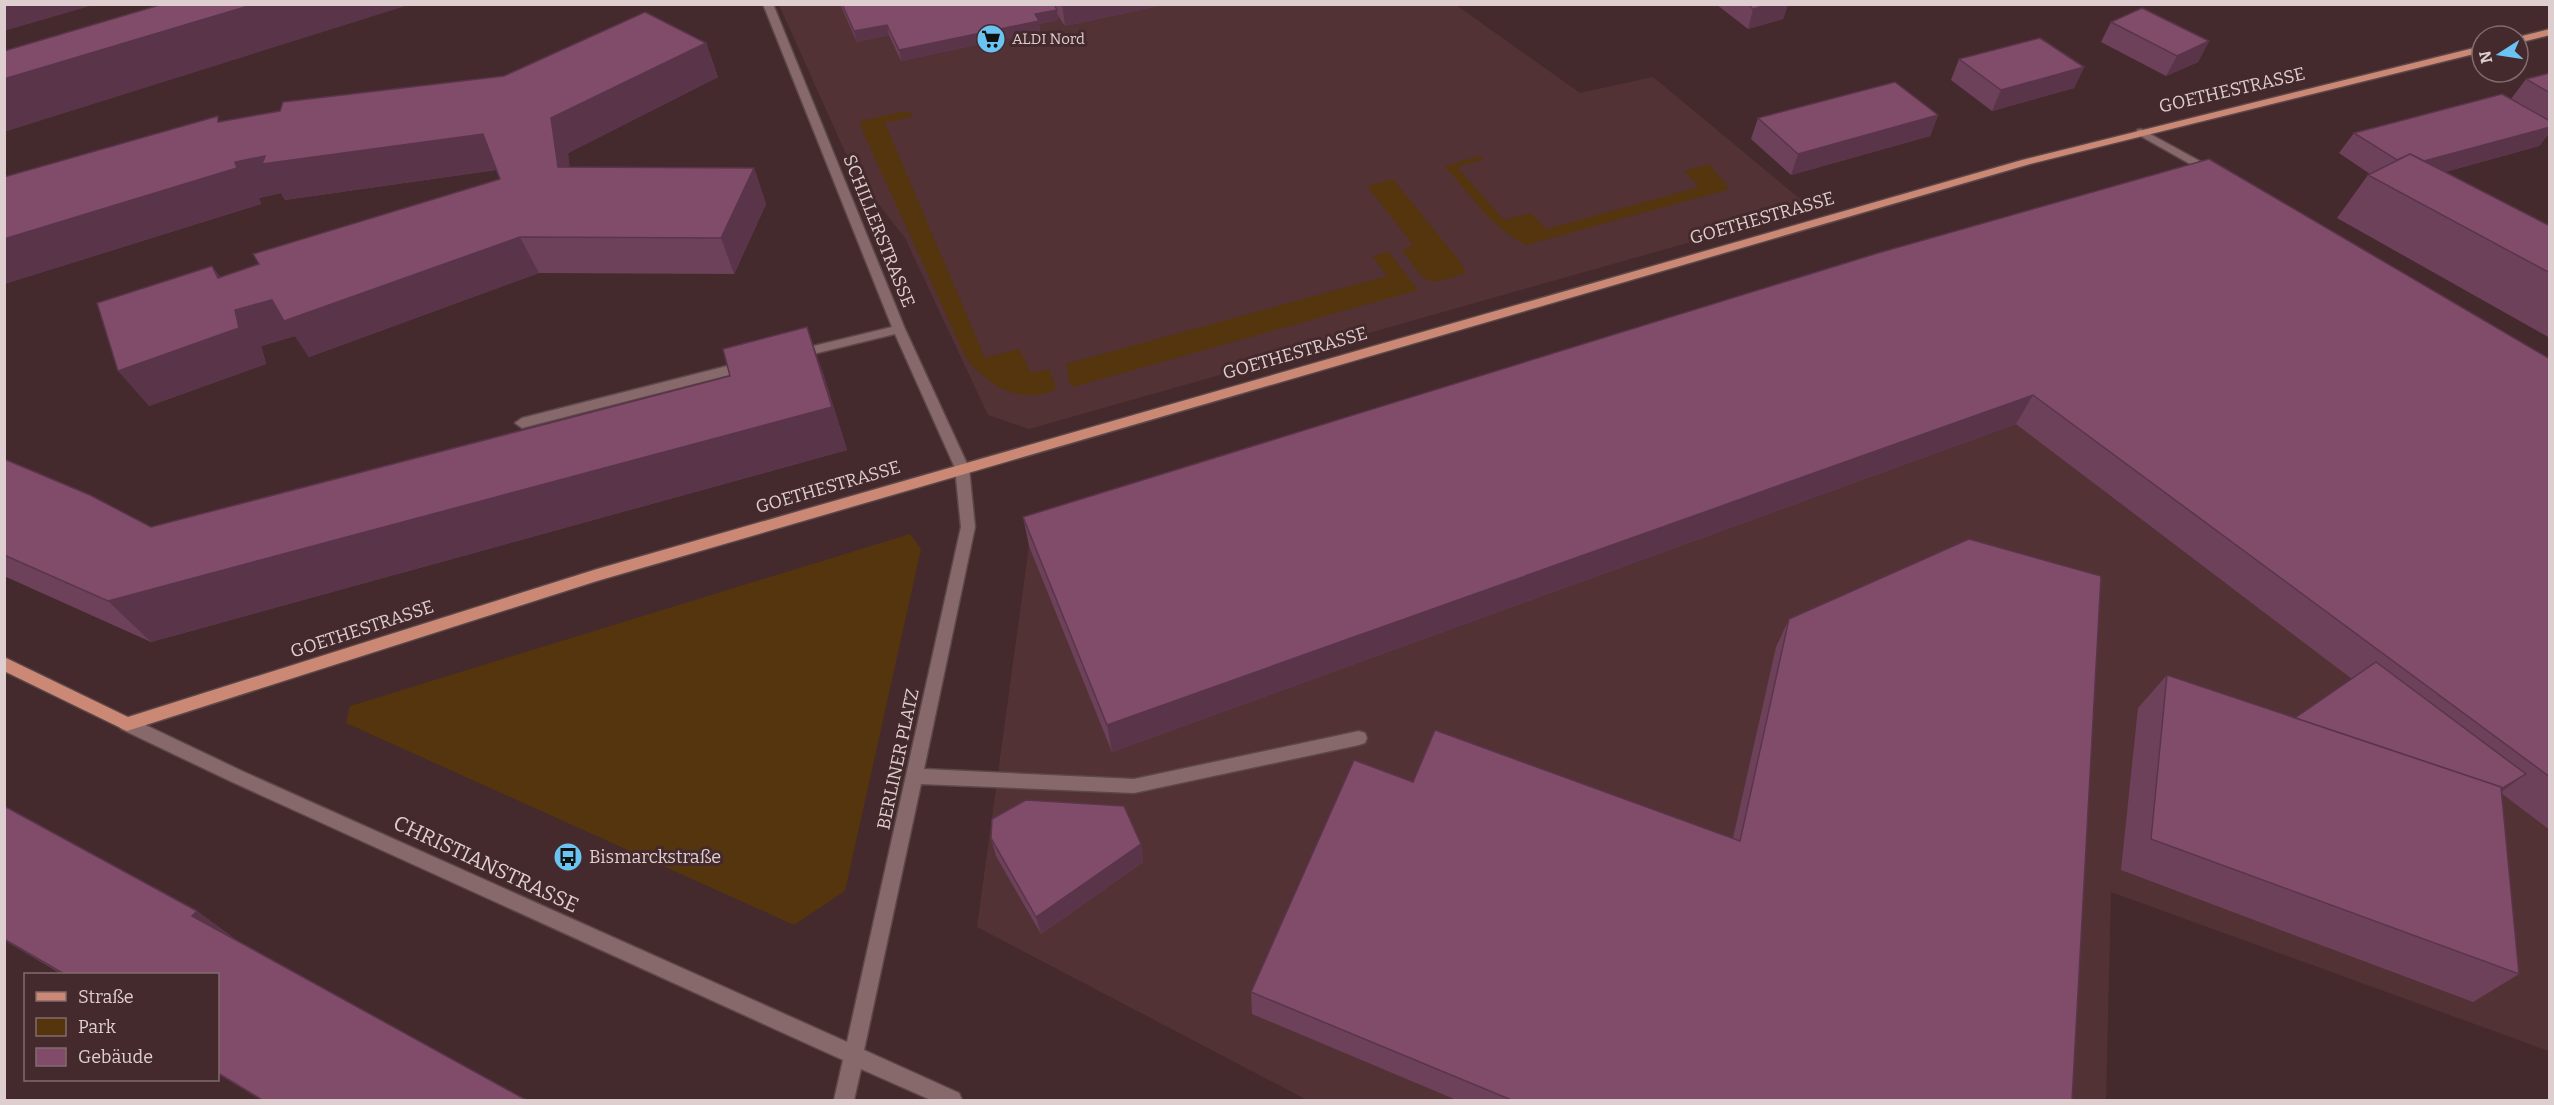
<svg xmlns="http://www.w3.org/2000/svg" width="2554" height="1105" font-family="Bitter,serif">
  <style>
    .built { fill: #533235 }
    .green { fill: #54350d }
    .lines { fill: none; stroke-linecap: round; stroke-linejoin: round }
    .minor-casing { stroke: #5c4749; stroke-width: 3 }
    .major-casing { stroke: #5c4749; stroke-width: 3 }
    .minor { fill: #87696b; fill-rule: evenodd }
    .major { fill: #ca8875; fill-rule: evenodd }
    .wall { fill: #6e415b }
    .shaded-wall { fill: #5a354a }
    .building { fill: #804c6a; stroke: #5a354a; stroke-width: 1.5 }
    .labels { text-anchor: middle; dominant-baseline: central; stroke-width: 6; stroke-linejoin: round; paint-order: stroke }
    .far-poi-label { font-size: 15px; fill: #dfcecf; stroke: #442a2c; text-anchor: start }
    .street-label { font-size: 18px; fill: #dfcecf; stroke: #442a2c }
    .poi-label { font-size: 18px; fill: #dfcecf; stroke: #442a2c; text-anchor: start }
    .near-street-label { font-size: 21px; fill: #dfcecf; stroke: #442a2c }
  </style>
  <rect width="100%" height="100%" fill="#442a2c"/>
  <!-- built -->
  <g class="built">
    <path d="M779 5H1456L1580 93 1653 77 1811 208 1029 429 988 415 905 238 855 174Z"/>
    <path d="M1866 282 2549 405V1051L2111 892 2106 1100H1307L977 927 1029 546Z"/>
  </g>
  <!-- green -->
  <g class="green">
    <path d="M901 112H910L914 116 885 123 985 358 1019 349 1031 373 1049 369 1056 386 1053 391C1016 404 989 386 966 358L863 132 860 121Z"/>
    <path d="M1480 156 1483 160 1457 167 1504 220 1531 213 1546 229 1699 187 1684 171 1709 164 1730 189 1526 245C1492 229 1469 193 1445 166Z"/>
    <path d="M1393 179 1461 263 1465 273C1423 288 1427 284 1402 250L1413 245 1367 186Z"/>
    <path d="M1389 252 1418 290 1073 387 1069 382 1066 364 1387 276 1372 256Z"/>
    <path d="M910 534 921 549 845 891 794 925 346 723 350 706Z"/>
  </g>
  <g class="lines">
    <!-- minor casing -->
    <g class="minor-casing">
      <g id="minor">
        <path d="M763 4H773L905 329 969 468 975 527 924 769 1134 779 1359 731 1365 733 1367 738 1365 743 1359 745 1134 793 921 784 864 1050 959 1093 962 1100H931L861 1069 854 1100H834L843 1060 230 781 121 729 119 724 121 719 127 717 133 719 242 771 847 1042 961 527 955 468 895 334 797 358 790 354 797 350 892 327Z"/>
        <path d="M2141 129 2216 170 2218 172 2216 174H2208L2137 134V130Z"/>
        <path d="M747 361 754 366 752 369 522 428 515 423 522 418Z"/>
      </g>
    </g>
    <!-- major casing -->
    <g class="major-casing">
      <g id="major">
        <path d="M2550 29V35L2518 43V37Z"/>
        <path d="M2482 46V52L2030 164 597 581 127 731 4 671V657L128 717 597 569 2022 160Z"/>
      </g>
    </g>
    <!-- minor -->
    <use href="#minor" class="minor"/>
    <!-- major -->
    <use href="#major" class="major"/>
  </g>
  <!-- wall -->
  <g class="wall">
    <path d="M840 4H1167L1065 26 1057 14 1058 20 1039 24 1040 31 901 61 889 35 857 42Z"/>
    <path d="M1716 4H1788L1783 19 1748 29Z"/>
    <path d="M2111 22 2209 41 2198 62 2166 76 2101 42Z"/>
    <path d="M706 43 718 77 568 153 569 167 754 168 766 204 734 274 539 273 309 357 295 336 261 346 266 364 149 406 212 266 220 277 500 179 496 170 285 200 281 193 259 198 261 204 4 284V177L221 121 504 76Z"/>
    <path d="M1959 59 2084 67 2074 88 1992 111 1951 80Z"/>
    <path d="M2550 73V132L2539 146 2445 172 2550 226V338L2337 218 2368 175 2370 174 2339 153 2354 133 2511 99 2526 79Z"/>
    <path d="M1938 115 1930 136 1791 175 1751 139 1758 118Z"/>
    <path d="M1878 253 2550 359V830L2501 793 2519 974 2473 1002 2121 870 2138 708 2167 675 2295 718 2352 679 2016 424 1112 752 1029 546 1023 517Z"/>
    <path d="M822 370 847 450 151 642 4 576V459L151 527Z"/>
    <path d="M1789 619 2072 1101H1459L1252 1014 1251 992 1413 782 1733 838 1776 647Z"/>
    <path d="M4 806 197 911 235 939 528 1101H263L218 1074V975H63L4 940Z"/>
    <path d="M991 838 1141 844 1143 862 1041 934 996 856Z"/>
  </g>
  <!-- shaded-wall -->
  <g class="shaded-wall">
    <path d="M4 4H97L4 31Z"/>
    <path d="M255 4H412L4 132V79Z"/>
    <path d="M1062 4H1167L1065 26Z"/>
    <path d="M1769 4H1788L1783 19 1748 29 1753 9Z"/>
    <path d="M1057 10 1058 20 1039 24 1040 31 901 61 899 50 1035 14Z"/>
    <path d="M887 25 889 35 857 42 854 31Z"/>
    <path d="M2209 41 2198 62 2166 76 2177 56Z"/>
    <path d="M706 43 718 77 568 153 574 202 558 167 551 118Z"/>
    <path d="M2084 67 2074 88 1992 111 2001 90Z"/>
    <path d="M1938 115 1930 136 1791 175 1798 154Z"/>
    <path d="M2550 127V132L2539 146 2390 187 2406 166Z"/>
    <path d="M483 134 501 169 285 200 281 193 259 198 261 204 4 284V239L235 162 265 156Z"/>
    <path d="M754 168 766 204 734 274 721 238Z"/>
    <path d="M520 237 539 273 309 357 295 336 261 346 266 364 149 406 118 371 235 310 212 266 239 302 272 300Z"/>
    <path d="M807 327 822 370 847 450 151 642 108 601 832 407Z"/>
    <path d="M2033 395 2016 424 1112 752 1107 725Z"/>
    <path d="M2526 774 2501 792 2484 800Z"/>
    <path d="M1141 844 1143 862 1041 934 1036 917Z"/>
    <path d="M197 911 244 946 192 916Z"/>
  </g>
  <!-- building -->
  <g class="building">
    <path d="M163 4H255L4 79V51Z"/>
    <path d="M842 4H1054L1057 10 1035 14 1039 21 899 50 887 25 854 31Z"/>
    <path d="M1748 4H1769L1753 9Z"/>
    <path d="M2142 8 2209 41 2177 56 2111 22Z"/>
    <path d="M645 12 706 43 551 118 558 167 754 168 721 238 520 237 284 321 272 300 235 310 239 328 118 371 97 303 212 266 218 278 259 264 253 254 500 179 483 134 262 164 265 156 235 162 237 168 4 239V177L218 116V122L280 111 283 102 504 76Z"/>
    <path d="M2040 38 2084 67 2001 90 1959 59Z"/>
    <path d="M2550 73V93L2526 79Z"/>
    <path d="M1895 82 1938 115 1798 154 1758 118Z"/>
    <path d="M2502 94 2550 121V127L2424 161 2410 154 2397 160 2354 133Z"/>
    <path d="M2410 154 2550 226V273L2368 175Z"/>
    <path d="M2209 159 2550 359V777L2033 395 1107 725 1023 517 1878 253Z"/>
    <path d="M807 327 832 407 108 601 4 555V459L90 495 151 527 730 376 723 349Z"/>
    <path d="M1969 539 2101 576 2072 1101H1514L1251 992 1354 760 1413 782 1435 730 1740 841 1789 619Z"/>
    <path d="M2376 662 2526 774 2501 789V787L2295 718Z"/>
    <path d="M2167 675 2501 787 2519 974 2151 839Z"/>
    <path d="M1026 800 1124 806 1141 844 1036 917 991 838 992 819Z"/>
    <path d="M4 806 197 911 192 916 528 1101H264L218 1073V975H66L4 939Z"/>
  </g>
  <!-- icons -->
  <defs>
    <g id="supermarket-disc" transform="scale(1.5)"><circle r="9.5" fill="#6bc3f2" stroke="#442a2c"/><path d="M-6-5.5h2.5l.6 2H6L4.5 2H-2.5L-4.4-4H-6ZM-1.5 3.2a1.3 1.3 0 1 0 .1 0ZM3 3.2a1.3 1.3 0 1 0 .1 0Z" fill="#111"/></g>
    <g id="bus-disc" transform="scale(1.5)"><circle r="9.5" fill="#6bc3f2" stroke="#442a2c"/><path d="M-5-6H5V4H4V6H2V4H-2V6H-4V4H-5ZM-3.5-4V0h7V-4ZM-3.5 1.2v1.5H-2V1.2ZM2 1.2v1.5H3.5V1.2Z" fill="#111"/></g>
  </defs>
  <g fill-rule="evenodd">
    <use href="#supermarket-disc" x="991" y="39"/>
    <use href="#bus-disc" x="568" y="857"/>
  </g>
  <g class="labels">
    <!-- far-poi labels -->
    <g class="far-poi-label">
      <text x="1012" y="39">ALDI Nord</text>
    </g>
    <!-- street labels -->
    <g class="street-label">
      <text transform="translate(2232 90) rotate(-13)">GOETHESTRASSE</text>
      <text transform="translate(1762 218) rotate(-16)">GOETHESTRASSE</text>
      <text transform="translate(879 231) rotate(68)">SCHILLERSTRASSE</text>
      <text transform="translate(1295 353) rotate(-16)">GOETHESTRASSE</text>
      <text transform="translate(828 487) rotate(-16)">GOETHESTRASSE</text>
      <text transform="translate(362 629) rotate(-18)">GOETHESTRASSE</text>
      <text transform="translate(898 759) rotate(-78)">BERLINER PLATZ</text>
    </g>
    <!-- poi labels -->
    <g class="poi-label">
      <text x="589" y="857">Bismarckstraße</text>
    </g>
    <!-- near-street labels -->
    <g class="near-street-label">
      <text transform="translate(486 864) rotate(25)">CHRISTIANSTRASSE</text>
    </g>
  </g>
  <!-- border -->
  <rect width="2554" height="1105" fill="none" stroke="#dfcecf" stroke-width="12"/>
  <!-- legend -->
  <rect x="24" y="973" width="195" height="108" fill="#442a2c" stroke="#826c6d" stroke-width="1.5"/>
  <rect x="36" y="992" width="30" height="9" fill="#ca8875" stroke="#826c6d" stroke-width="1.5"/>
  <text x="78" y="1003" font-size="18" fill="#dfcecf">Straße</text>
  <rect x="36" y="1018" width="30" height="18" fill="#54350d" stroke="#826c6d" stroke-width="1.5"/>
  <text x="78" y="1033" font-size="18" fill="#dfcecf">Park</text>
  <rect x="36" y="1048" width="30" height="18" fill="#804c6a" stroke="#826c6d" stroke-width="1.5"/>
  <text x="78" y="1063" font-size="18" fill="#dfcecf">Gebäude</text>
  <!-- north arrow -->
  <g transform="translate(2500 54) rotate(258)"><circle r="28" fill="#442a2c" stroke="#826c6d" stroke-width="1.5"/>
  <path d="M0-4.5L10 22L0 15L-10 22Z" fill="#6bc3f2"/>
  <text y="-9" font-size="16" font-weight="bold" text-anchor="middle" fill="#dfcecf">N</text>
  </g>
</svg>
